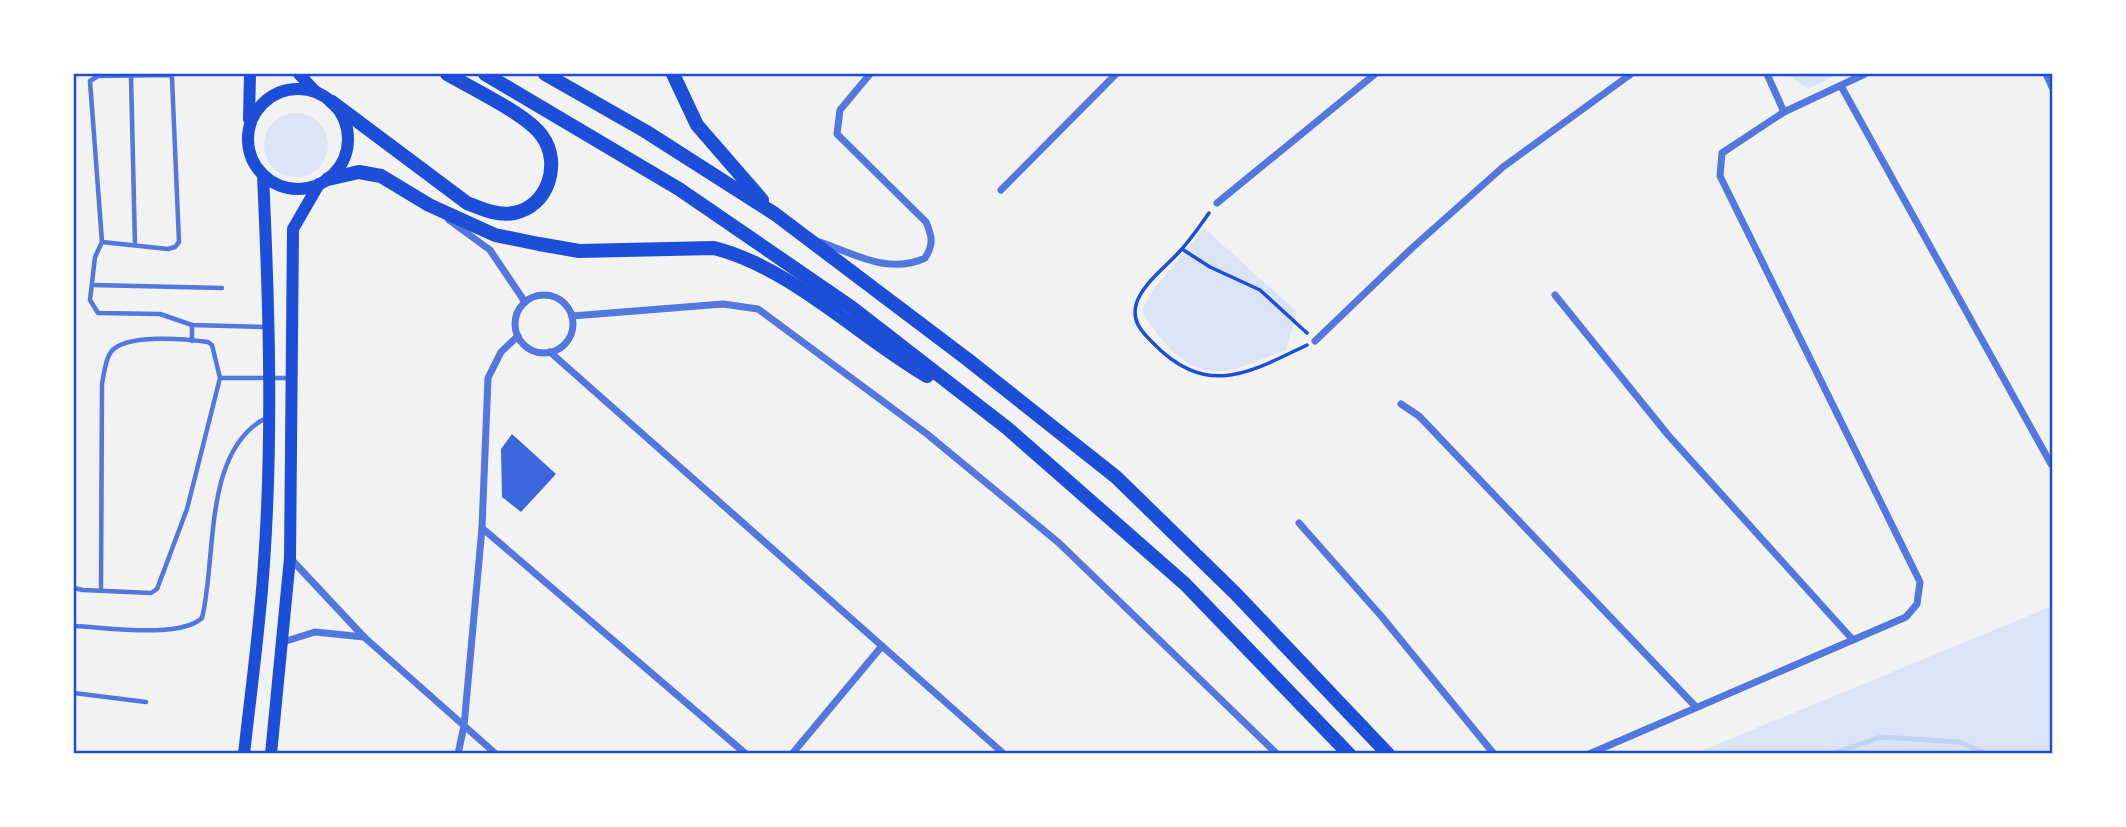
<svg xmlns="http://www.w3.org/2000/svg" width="2126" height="827" font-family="'Source Sans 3',sans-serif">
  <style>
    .green { fill: #dbe4f7 }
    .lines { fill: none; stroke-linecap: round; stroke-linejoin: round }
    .stream { stroke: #bfd3fe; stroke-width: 5 }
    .building { fill: #3d67dc }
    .path { stroke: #1d4ed8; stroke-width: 3.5 }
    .service { stroke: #5277de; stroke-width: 4.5 }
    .minor { stroke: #5277de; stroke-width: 7 }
    .secondary { stroke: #1d4ed8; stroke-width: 12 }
    .trunk { stroke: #1d4ed8; stroke-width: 14 }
    .neatline { fill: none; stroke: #1d4ed8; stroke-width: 2.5 }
  </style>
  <rect width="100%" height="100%" fill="#f2f2f2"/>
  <!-- green -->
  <g class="green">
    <path d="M1787 74H1837L1808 89Z"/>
    <circle cx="296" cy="145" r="32"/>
    <path d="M1204 228 1297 312 1286 350C1266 357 1244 368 1224 371 1187 376 1157 338 1142 310L1153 290Z"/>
    <path d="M2052 606V753H1696Z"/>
  </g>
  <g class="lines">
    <!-- stream -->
    <path class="stream" d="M1831 754 1881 737 1959 742 1987 754"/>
  </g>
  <!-- building -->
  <path class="building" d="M512 434 556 474 521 512 502 497 501 449Z"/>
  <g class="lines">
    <!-- path -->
    <g class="path">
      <path d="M1209 213C1200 226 1191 239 1180 251 1166 267 1141 285 1136 305 1132 321 1141 331 1152 342 1206 398 1247 374 1307 345"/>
      <path d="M1182 249 1210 267 1260 290 1307 333"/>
    </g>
    <!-- service -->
    <g class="service">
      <path d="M131 76 135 245"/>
      <path d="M102 242 168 249 175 247 179 242 172 78 170 75 98 76 90 81 102 242 95 257 90 300 98 313 160 314 192 325 267 327"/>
      <path d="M92 285 222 288"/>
      <path d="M192 341V325"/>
      <path d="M221 378H289"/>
      <path d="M74 588 83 590 151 593 157 589 187 509 220 378 212 345 208 342C187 339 125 333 111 352 105 359 104 375 102 384L101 590"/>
      <path d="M74 626C105 627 179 639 202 618 217 559 202 448 268 417"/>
      <path d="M74 693 146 702"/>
    </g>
    <!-- minor -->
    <g class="minor">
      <path d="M1767 74 1784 112"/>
      <path d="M2046 74 2052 87"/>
      <path d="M1841 86 2051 464"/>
      <path d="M1001 190 1116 74"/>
      <path d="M1217 203 1375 74"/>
      <path d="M449 220 490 250 525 302"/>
      <path d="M820 242C854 254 890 275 925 258 934 244 932 236 926 222L837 134 840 110 870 74"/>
      <path d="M1555 295 1668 435 1853 640"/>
      <circle cx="544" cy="324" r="29"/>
      <path d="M572 316 723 304 758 309 927 434 1059 543 1277 754"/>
      <path d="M1315 341 1412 248 1503 167 1631 74"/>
      <path d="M550 352 1004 754"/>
      <path d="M1401 404 1419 416 1695 706"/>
      <path d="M1299 523 1382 617 1494 754"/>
      <path d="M482 528 746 754"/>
      <path d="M291 559 364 637 496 754"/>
      <path d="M283 642 315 632 364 637"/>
      <path d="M458 754 464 726 482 528 488 378 501 352 518 336"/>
      <path d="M792 754 882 646"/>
      <path d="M1589 754 1906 617 1917 604 1920 582 1720 176 1722 153 1784 112 1865 74"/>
    </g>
    <!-- secondary -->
    <g class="secondary">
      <path d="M299 74 315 91"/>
      <circle cx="298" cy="139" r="50"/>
      <path d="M249 119 250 74"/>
      <path d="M244 754C251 690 260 627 264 563 273 434 269 305 263 175"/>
      <path d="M271 754 290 558 293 229 319 184"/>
    </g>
    <!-- trunk -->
    <g class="trunk">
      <path d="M485 74 679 189 851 307 1007 428 1185 584 1349 754"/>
      <path d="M545 74 645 131 775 214 967 359 1116 477 1235 593 1388 754"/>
      <path d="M673 74 697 125 762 200"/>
      <path d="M332 102 467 203C482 209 497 216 514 213 548 207 562 163 542 136 528 115 471 88 447 74"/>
      <path d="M328 179 359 172 381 176 429 205 495 235 539 244 579 251 714 248C790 267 860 337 927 376"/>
    </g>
  </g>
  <!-- border -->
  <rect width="2126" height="827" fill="none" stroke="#ffffff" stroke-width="150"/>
  <rect x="75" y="75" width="1976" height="677" class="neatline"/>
</svg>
